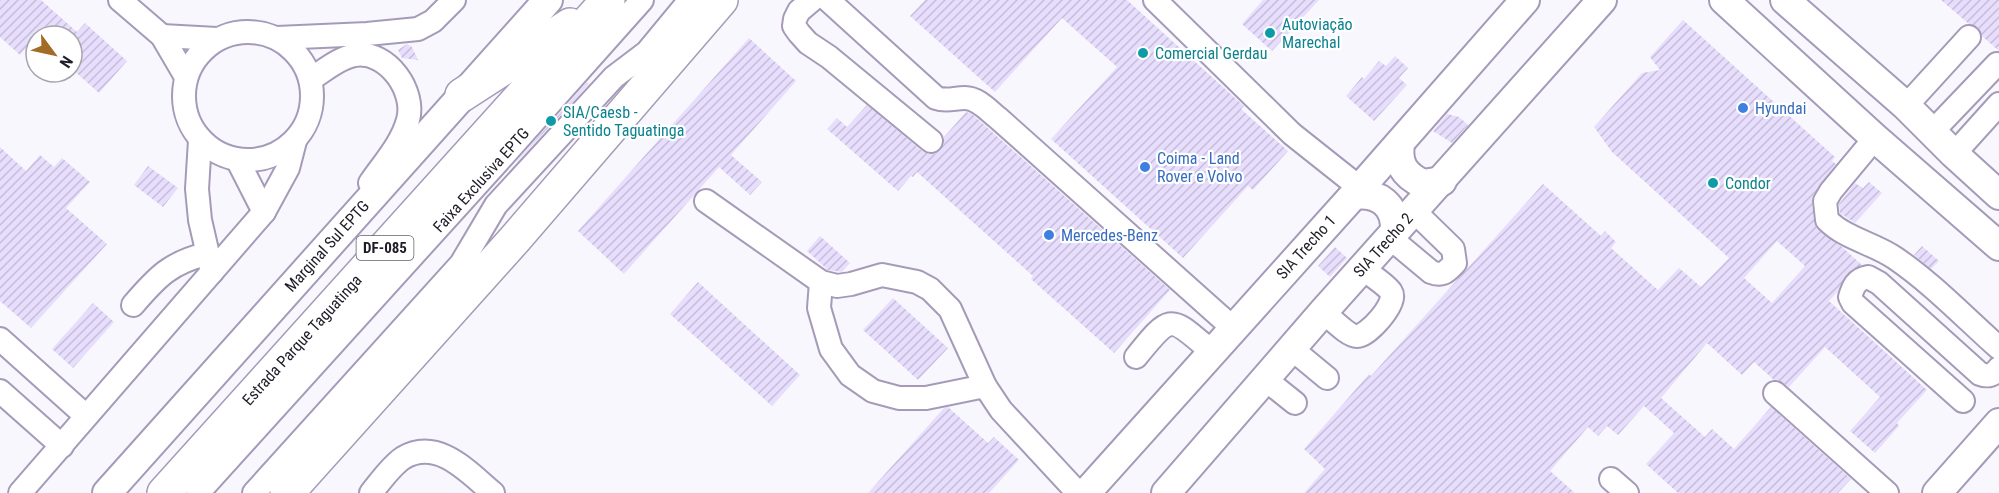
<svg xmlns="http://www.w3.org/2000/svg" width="1999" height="493" font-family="'Roboto Condensed',sans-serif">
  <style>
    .building { fill: url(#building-hatch); fill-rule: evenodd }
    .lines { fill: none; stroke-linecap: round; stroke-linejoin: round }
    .minor-casing { stroke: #a59bb8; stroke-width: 26 }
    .major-casing { stroke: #a59bb8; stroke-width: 32 }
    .highway-casing { stroke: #a59bb8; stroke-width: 36 }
    .minor { stroke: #fff; stroke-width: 22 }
    .major { stroke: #fff; stroke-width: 28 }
    .highway { stroke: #fff; stroke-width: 33 }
    .culture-dot { fill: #0f9aa8; stroke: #fff; stroke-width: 2 }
    .shop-dot { fill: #3f7fe0; stroke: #fff; stroke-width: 2 }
    .labels { text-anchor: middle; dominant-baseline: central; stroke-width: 4.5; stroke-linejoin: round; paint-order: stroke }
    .shield { fill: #fff; stroke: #636068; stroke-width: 1.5 }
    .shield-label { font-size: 15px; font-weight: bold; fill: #201c27 }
    .culture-label { font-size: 16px; fill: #0d838f; stroke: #fff; text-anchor: start }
    .shop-label { font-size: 16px; fill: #366cbe; stroke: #fff; text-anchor: start }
    .street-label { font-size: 16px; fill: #201c27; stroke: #fff }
  </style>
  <defs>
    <pattern id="building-hatch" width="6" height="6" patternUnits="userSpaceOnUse" patternTransform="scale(1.5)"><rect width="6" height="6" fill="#e7ddfc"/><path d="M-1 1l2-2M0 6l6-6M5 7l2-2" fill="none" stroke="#c6bdd8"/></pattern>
  </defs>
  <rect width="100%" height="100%" fill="#f9f7fe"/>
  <!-- building -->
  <g class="building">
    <path d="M0 0H41L77 32 85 23 127 61 99 93 72 69V38L74 36H36L20 55 0 37Z"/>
    <path d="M925 0H1127L1235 98 1244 106 1241 109 1288 151 1253 190 1248 186 1183 258 1051 139 1117 67 1062 18 995 92 910 16Z"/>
    <path d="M1263 0H1319L1272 51 1242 24Z"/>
    <path d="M1941 0H1999V51L1982 36 1978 27 1969 24Z"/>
    <path d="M1683 20 1835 157 1832 161 1836 164 1813 195 1812 202 1814 221 1818 230 1842 247 1862 265 1853 269 1846 275 1837 292 1829 301 1927 390 1897 423 1899 426 1875 453 1850 431 1880 397 1825 347 1789 387 1778 380H1774L1754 362 1742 375 1707 343 1661 398 1705 437 1712 429 1734 449 1771 407 1851 479 1838 493H1678L1646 464 1674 433 1644 406 1618 435 1607 426 1598 436 1588 427 1550 471 1575 493H1304L1325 469 1304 449 1369 374 1371 376 1543 184 1601 236 1605 231 1616 242 1611 248 1658 290 1679 268 1701 287 1729 258 1612 152 1594 127 1642 73 1660 70 1650 57ZM1777 241 1805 266 1772 303 1744 278Z"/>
    <path d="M749 38 796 81 731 155 762 182 750 195 719 167 624 274 578 231Z"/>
    <path d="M407 44 412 47 418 60 402 58 398 50Z"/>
    <path d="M1395 56 1408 68 1399 78 1407 85 1374 121 1346 96 1362 77 1364 79 1379 61 1386 66Z"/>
    <path d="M587 82 589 84 517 162V161Z"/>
    <path d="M867 105 922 151 929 154H935L941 150 944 144V137L966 112 972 114 1170 290 1114 353 1031 279 1033 276 917 172 913 177 911 176 898 191 827 129 837 118 847 127Z"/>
    <path d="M1447 114 1459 117 1468 125 1452 143 1433 131Z"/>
    <path d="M0 147 26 171 40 155 54 167 62 158 90 182 66 208 107 244 31 328 0 301Z"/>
    <path d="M148 166 178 188 163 207 134 185Z"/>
    <path d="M1869 182 1882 193 1855 223 1840 213 1839 204 1855 183 1863 188Z"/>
    <path d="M820 236 850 263 842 272 828 270 807 251Z"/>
    <path d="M1922 246 1939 261 1931 269 1914 255Z"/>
    <path d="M1335 247 1347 258 1330 277 1318 266Z"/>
    <path d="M698 282 800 375 772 406 670 314Z"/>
    <path d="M893 298 948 348 918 380 863 330Z"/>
    <path d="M93 303 114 322 73 368 52 349Z"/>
    <path d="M948 407 988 443 994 437 1019 460 989 493H868L944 408Z"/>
  </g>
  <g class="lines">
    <!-- minor casing -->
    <g class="minor-casing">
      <g id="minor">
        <path d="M120 0 162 36 186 77"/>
        <path d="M812 0 799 11 795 19 794 26 799 33 808 43 829 57 931 141"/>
        <path d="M828 0 936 98C947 102 954 98 965 98 978 98 989 111 998 118L1233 328"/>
        <path d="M1155 0 1292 134 1360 188"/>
        <circle cx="248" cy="96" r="64"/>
        <path d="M162 36 217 39"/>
        <path d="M277 38 367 34 418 29 433 21 454 0"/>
        <path d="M311 79C325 70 339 58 355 55 388 50 416 92 408 120 402 143 383 164 370 183"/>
        <path d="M1906 106 1969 37"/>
        <path d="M1932 132 1997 64"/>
        <path d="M1875 138 1831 191 1825 201 1827 220C1846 239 1873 243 1895 258 1933 284 1965 318 1999 348"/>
        <path d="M200 140 197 189 200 220 212 272"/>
        <path d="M1954 154 1999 104"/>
        <path d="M238 161 264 212"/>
        <path d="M706 201 821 282 837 286 851 284 882 275 917 282 930 289 950 309 985 386 1001 410 1078 493"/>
        <path d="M1389 237 1431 272C1443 277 1447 271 1455 263L1453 249 1414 211"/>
        <path d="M821 282 819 308 831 349 850 375 873 391 899 398H926L985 386"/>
        <path d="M133 305C157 277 171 262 207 254"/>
        <path d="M1323 312C1331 318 1348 336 1357 336 1367 337 1398 303 1391 292 1387 285 1369 274 1362 268"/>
        <path d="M0 339 86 416"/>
        <path d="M1292 349 1327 378"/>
        <path d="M1136 357C1172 312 1170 316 1212 352"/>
        <path d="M1265 379 1295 403"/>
        <path d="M0 391 62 446"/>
        <path d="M1775 393 1887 493"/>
        <path d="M1963 401 1853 303 1850 297C1853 287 1856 279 1868 277L1879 283 1980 374C1988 377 1994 375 1999 368"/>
        <path d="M1611 479 1627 493"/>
        <path d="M20 493 264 212 288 168 295 141"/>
        <path d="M198 493 503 156 642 0"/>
        <path d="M254 493 461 264 496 205 614 77 647 52 690 0"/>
        <path d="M371 493C380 482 391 466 403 458 438 437 469 473 493 493"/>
      </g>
    </g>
    <!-- major casing -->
    <g class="major-casing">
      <g id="major">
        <path d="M1724 0 1875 138 1999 246"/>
        <path d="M1785 0 1906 106 1954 154 1999 195"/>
        <path d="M1400 143C1397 164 1404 175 1423 184L1442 181"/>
        <path d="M1354 195C1379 192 1396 205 1395 231"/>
        <path d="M107 493 548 0"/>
        <path d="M1086 493 1360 188 1525 0"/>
        <path d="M1166 493 1323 312 1602 0"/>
        <path d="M1937 493 1999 423"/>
      </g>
    </g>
    <!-- highway casing -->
    <g class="highway-casing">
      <g id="highway">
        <path d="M462 95 570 25"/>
        <path d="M164 493 608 0"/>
        <path d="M287 493 515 239 721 0"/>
      </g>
    </g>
    <!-- minor -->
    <use href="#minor" class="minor"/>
    <!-- major -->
    <use href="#major" class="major"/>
    <!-- highway -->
    <use href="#highway" class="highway"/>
  </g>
  <!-- markers -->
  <g class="culture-dot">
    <circle cx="1270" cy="33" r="6"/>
    <circle cx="1143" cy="53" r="6"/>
    <circle cx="551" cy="121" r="6"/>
    <circle cx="1713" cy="183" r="6"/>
  </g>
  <g class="shop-dot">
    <circle cx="1743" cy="108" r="6"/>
    <circle cx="1145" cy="167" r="6"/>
    <circle cx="1049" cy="235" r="6"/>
  </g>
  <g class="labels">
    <!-- shield labels -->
    <rect class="shield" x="356.5" y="236" width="57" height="24" rx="4.5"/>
    <g class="shield-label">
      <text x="385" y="248">DF-085</text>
    </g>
    <!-- culture labels -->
    <g class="culture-label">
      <text x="1282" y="24">Autoviação<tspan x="1282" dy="18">Marechal</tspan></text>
      <text x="1155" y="53">Comercial Gerdau</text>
      <text x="563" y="112">SIA/Caesb -<tspan x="563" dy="18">Sentido Taguatinga</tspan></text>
      <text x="1725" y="183">Condor</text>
    </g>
    <!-- shop labels -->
    <g class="shop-label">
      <text x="1755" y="108">Hyundai</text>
      <text x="1157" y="158">Coima - Land<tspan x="1157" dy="18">Rover e Volvo</tspan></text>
      <text x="1061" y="235">Mercedes-Benz</text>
    </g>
    <!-- street labels -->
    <g class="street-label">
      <text transform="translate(481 180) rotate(-48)">Faixa Exclusiva EPTG</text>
      <text transform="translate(1383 245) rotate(-48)">SIA Trecho 2</text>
      <text transform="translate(327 246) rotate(-48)">Marginal Sul EPTG</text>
      <text transform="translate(1306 247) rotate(-48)">SIA Trecho 1</text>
      <text transform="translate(302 340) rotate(-48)">Estrada Parque Taguatinga</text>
    </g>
  </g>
  <!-- north arrow -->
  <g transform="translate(54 54) rotate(123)"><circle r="28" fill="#ffffff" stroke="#a6a4a9" stroke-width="1.5"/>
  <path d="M0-4.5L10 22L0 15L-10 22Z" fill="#a26c27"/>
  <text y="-9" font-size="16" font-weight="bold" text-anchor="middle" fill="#201c27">N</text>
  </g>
</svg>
